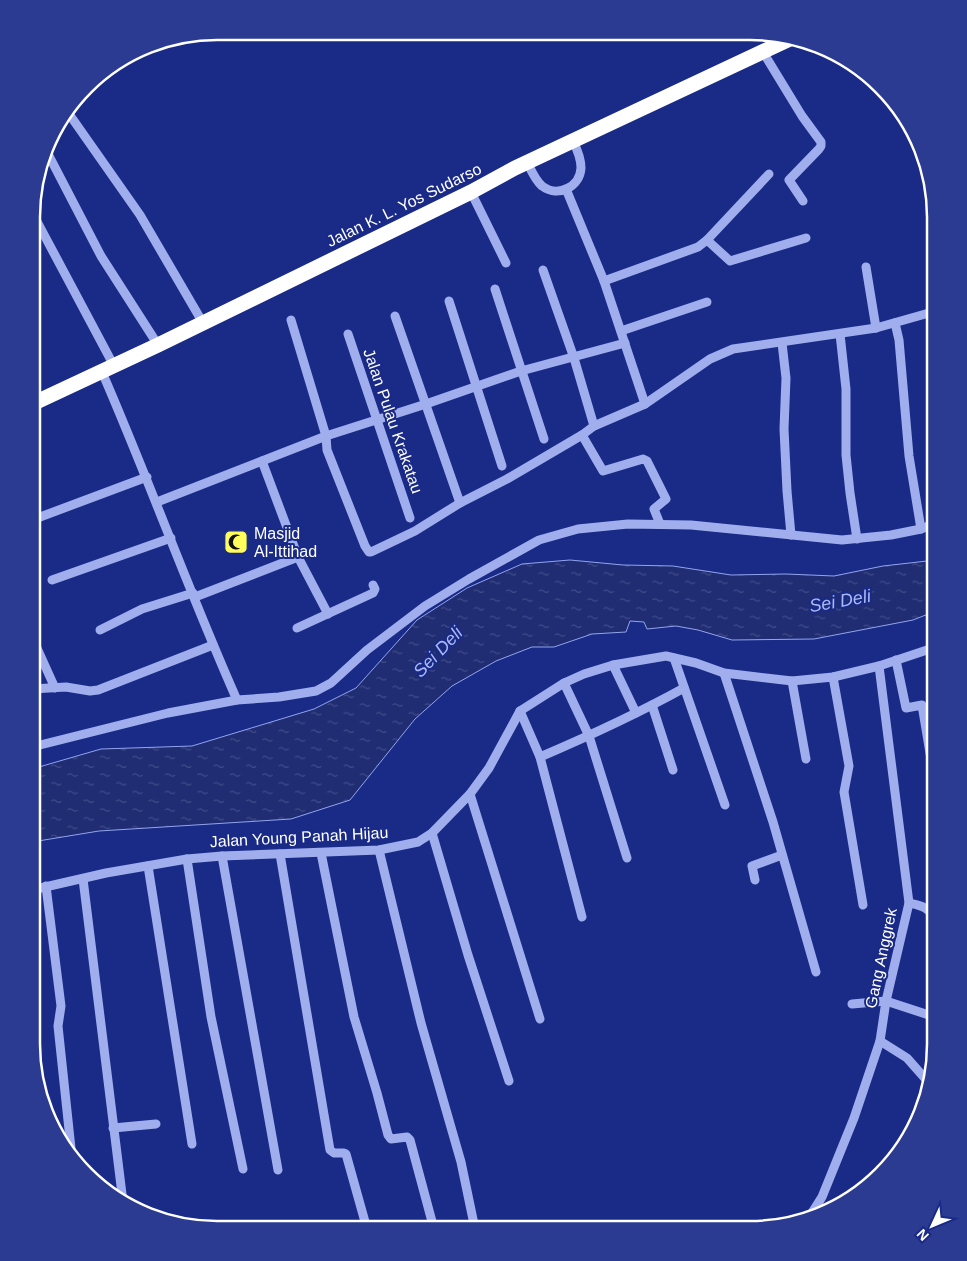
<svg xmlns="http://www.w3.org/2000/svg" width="967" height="1261" font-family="Helvetica,sans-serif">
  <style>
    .water { fill: url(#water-ripples); stroke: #93a4ef }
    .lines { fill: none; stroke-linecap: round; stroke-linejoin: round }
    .minor { stroke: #a0aeed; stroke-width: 9 }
    .highway { stroke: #fff; stroke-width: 15 }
    .labels { text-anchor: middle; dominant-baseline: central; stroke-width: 4; stroke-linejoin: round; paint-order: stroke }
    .street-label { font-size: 16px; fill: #fff; stroke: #192a87 }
    .poi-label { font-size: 16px; fill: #fff; stroke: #192a87; text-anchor: start }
    .water-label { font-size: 18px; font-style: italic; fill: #acb9f4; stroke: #192a87 }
    .rim { fill: none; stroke: #fff; stroke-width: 2.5 }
  </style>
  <defs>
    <pattern id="water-ripples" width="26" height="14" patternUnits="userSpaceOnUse" patternTransform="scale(1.25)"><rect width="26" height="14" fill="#202d73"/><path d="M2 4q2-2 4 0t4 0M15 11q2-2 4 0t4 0" fill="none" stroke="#414c88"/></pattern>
  </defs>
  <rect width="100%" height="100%" fill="#192a87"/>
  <!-- water -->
  <path class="water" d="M570 560 623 565 673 566 731 575 786 574 834 576 883 566 936 560V611L913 620 814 639 732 640 698 630 676 626 647 629 644 622 630 621 626 632 592 634 554 647H532L496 661 452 686 415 719 350 800 291 819 99 831 32 842V769L101 749 192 746 314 709 356 688 417 620 467 588 522 564Z"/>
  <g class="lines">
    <!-- minor -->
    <g class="minor">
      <path d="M763 52 802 116 821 142V146L819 149 789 180 803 201"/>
      <path d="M67 111 140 215 203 323"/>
      <path d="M47 152 101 256 158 345"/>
      <path d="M527 162C531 170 535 180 542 186 558 198 580 187 581 168 581 159 577 149 573 141"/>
      <path d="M566 189 604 281 645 404"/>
      <path d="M471 192 506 263"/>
      <path d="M33 214 114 366"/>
      <path d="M707 240 730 261 806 238"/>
      <path d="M866 267 876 328"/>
      <path d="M543 270 574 358 594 426"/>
      <path d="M604 281 698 247 707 240 769 174"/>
      <path d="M495 289 544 439"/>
      <path d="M449 301 502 466"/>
      <path d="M934 311 935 212"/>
      <path d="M395 316 460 503"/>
      <path d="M291 320 326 436 327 450 365 546 369 552H371L415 531 460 503 507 479 582 435 594 426 645 404 710 359 733 349 876 328 936 311"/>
      <path d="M895 323 899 340 909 456 921 529"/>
      <path d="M621 331 707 302"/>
      <path d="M348 334 410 518"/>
      <path d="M840 334 846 389V455L850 493 857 539"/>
      <path d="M782 343 786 378 784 429 787 491 791 535"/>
      <path d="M102 372C149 480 189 592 237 700"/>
      <path d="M582 435 603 471 643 459 647 461 666 499 654 509 660 524"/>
      <path d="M262 461 298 557 328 614"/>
      <path d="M157 502 326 436 426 404 521 371 625 343"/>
      <path d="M32 520 147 477"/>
      <path d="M52 580 171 538"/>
      <path d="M195 597 298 557"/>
      <path d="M297 628 373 593 375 589 373 585"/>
      <path d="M100 630 142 609 193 593"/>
      <path d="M32 637 55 688"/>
      <path d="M674 658 725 805"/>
      <path d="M896 660 906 708 922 705 931 759"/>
      <path d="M613 665 636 713"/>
      <path d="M724 673 773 822 816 972"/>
      <path d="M833 677 849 766 844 792 863 905"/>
      <path d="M792 681 806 759"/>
      <path d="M564 683 589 736 627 858"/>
      <path d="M32 689 66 687 90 691 98 690 213 645"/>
      <path d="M652 705 673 770"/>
      <path d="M520 711 540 757 582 917"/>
      <path d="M32 747 168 713 237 700 279 697 316 691 331 683 367 650 425 606 469 579 539 540 578 529 628 524 691 525 842 540 891 535 921 529 936 523"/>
      <path d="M540 757C589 736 637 714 684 688"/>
      <path d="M470 794 540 1019"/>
      <path d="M432 833 468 955 509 1081"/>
      <path d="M379 850 421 1023 461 1162 475 1229"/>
      <path d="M321 853 354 1017 377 1093 388 1135 391 1139 407 1137 410 1140 434 1229"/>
      <path d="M280 854 330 1150 334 1153H344L346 1154 367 1229"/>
      <path d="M222 856 278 1170"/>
      <path d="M187 859 211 1017 243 1169"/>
      <path d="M148 866 192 1144"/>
      <path d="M83 879 123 1202"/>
      <path d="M755 880 752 866 782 855"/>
      <path d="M46 886 61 1006 58 1026 72 1158"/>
      <path d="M32 890 106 873 187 859 222 856 379 850 418 842 432 833 470 794 489 768 520 711 564 683 584 674 613 665 666 656 696 663 724 673 792 681 833 677 879 666 936 647"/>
      <path d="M909 903C922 906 929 907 935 920"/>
      <path d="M31 944 35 975"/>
      <path d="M931 974H935"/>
      <path d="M852 1004 886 1001 935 1017"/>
      <path d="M880 1041 907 1058 930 1084"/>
      <path d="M113 1128 156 1124"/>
      <path d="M810 1216 822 1197 854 1118 880 1041 886 1001 909 903 879 666"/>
    </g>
    <!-- highway -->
    <path class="highway" d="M32 404 158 345 381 236 471 192 515 168 792 38"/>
  </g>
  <!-- icons -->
  <defs>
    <g id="mosque-square" transform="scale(1.25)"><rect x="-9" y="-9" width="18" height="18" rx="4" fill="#fffd5c" stroke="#192a87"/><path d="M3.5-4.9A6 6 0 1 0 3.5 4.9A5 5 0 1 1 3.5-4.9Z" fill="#111"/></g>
  </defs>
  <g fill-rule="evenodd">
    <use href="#mosque-square" x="236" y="542"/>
  </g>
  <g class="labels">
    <!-- street labels -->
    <g class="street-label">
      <text transform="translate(404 205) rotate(-26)">Jalan K. L. Yos Sudarso</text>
      <text transform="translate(393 421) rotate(71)">Jalan Pulau Krakatau</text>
      <text transform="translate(299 837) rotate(-3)">Jalan Young Panah Hijau</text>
      <text transform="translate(881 958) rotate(-78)">Gang Anggrek</text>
    </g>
    <!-- poi labels -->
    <g class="poi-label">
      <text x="254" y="533">Masjid<tspan x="254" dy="18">Al-Ittihad</tspan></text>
    </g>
    <!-- water labels -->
    <g class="water-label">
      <text transform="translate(840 601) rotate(-10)">Sei Deli</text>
      <text transform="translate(438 652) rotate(-46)">Sei Deli</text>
    </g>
  </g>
  <!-- crop -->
  <path d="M0 0H967V1261H0ZM217 40H750A177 177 0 0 1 927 217V1044A177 177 0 0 1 750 1221H217A177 177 0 0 1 40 1044V217A177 177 0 0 1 217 40Z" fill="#2b3b91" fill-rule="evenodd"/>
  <path class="rim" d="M217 40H750A177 177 0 0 1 927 217V1044A177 177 0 0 1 750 1221H217A177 177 0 0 1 40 1044V217A177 177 0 0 1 217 40Z"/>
  <!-- north arrow -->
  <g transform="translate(932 1226) rotate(226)" stroke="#192a87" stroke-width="4" paint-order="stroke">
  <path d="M0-4L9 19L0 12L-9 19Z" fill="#ffffff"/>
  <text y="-8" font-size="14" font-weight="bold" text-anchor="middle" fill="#ffffff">N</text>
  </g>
</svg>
